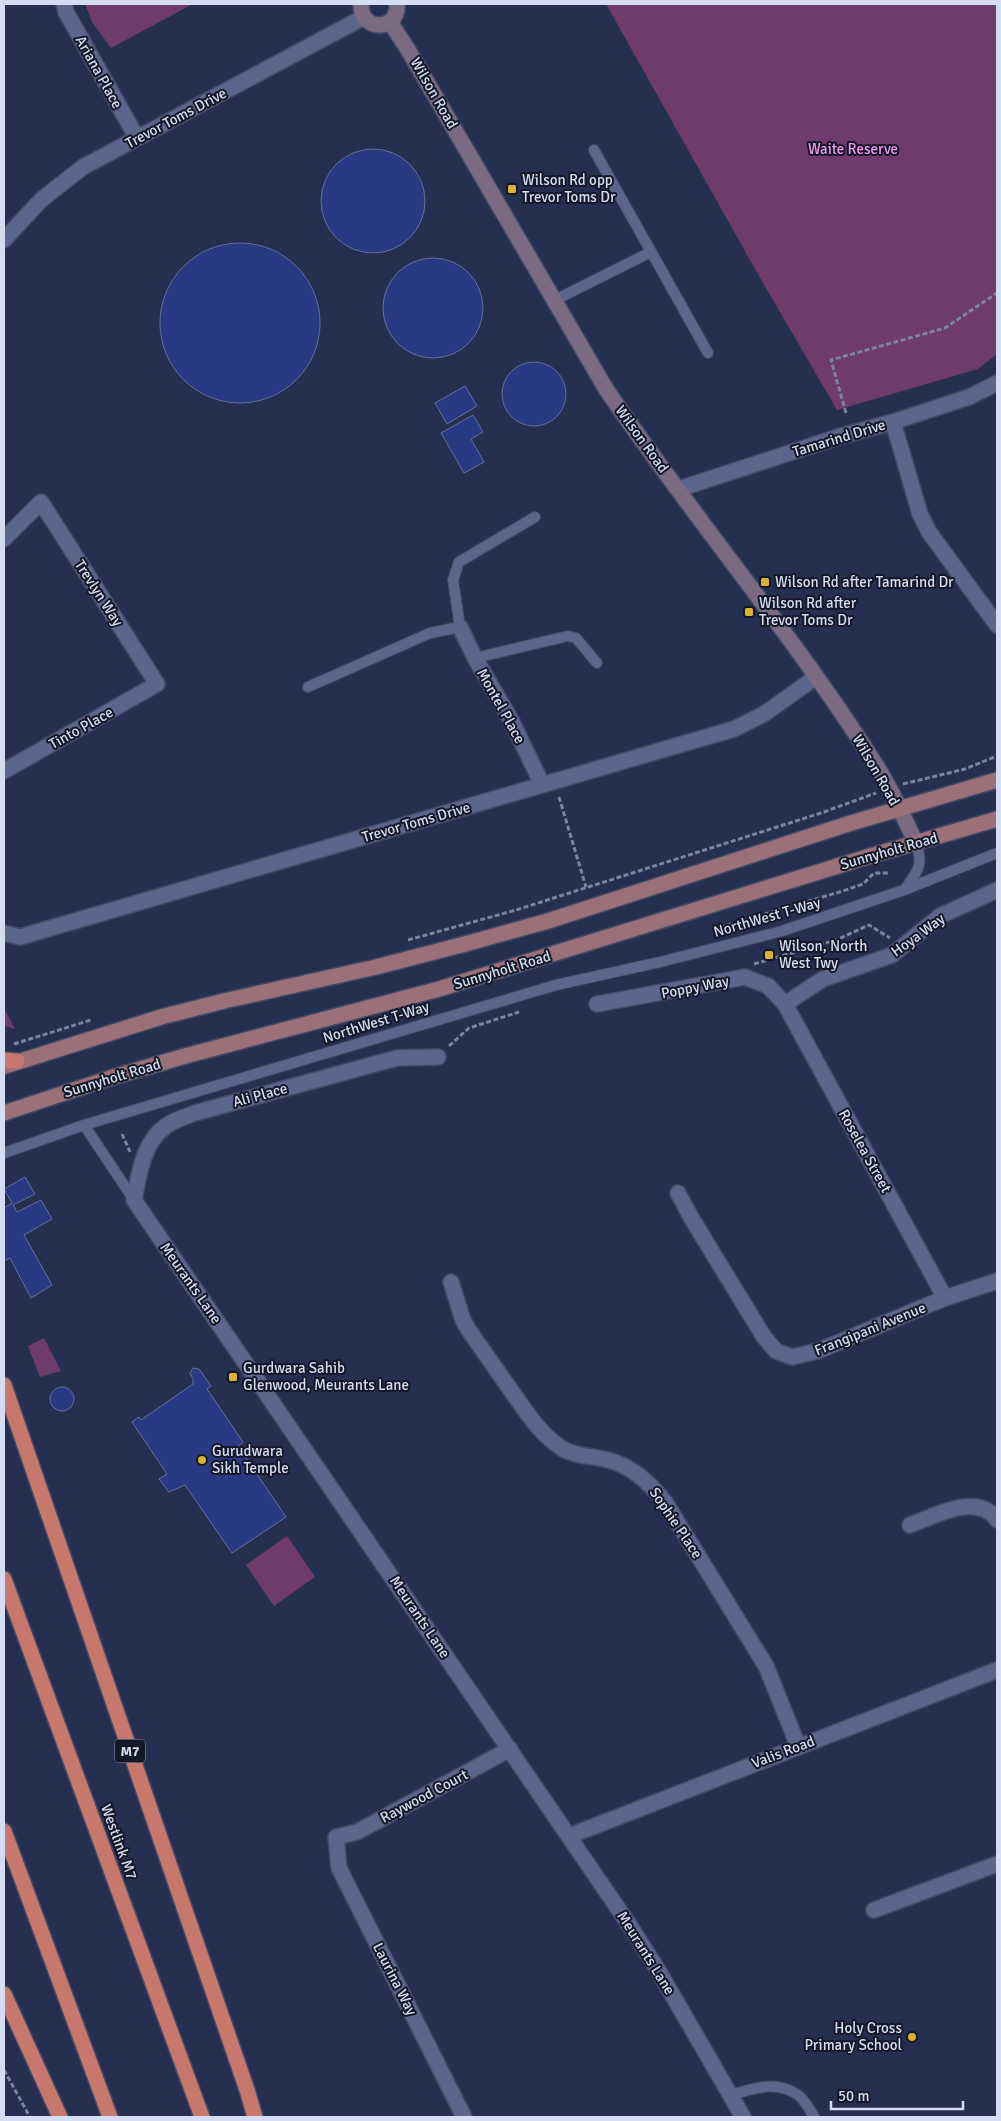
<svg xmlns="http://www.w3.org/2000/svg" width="1001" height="2121" font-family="Signika,sans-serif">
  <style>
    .green { fill: #6e3b6a }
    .building { fill: #293984; stroke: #647197 }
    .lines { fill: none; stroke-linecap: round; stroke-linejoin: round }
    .lane-casing { stroke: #424a66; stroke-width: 12 }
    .street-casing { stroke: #424a66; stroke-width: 18 }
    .secondary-casing { stroke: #424a66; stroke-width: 18 }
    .primary-casing { stroke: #424a66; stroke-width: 18 }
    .highway-casing { stroke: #424a66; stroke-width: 18 }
    .path { stroke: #7b84a0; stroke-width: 3; stroke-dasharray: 5 2.5; stroke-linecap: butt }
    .lane { stroke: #5a668c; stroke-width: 10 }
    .street { stroke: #5a668c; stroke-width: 15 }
    .secondary { stroke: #7b6b82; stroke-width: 15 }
    .primary { stroke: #9b7078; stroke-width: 15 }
    .highway { stroke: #c7776b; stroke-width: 15 }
    .poi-dot { fill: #dbb233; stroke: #131827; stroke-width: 2 }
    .labels { text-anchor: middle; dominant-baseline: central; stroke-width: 4; stroke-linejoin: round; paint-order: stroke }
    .shield { fill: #131827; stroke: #9ba2b6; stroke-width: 1 }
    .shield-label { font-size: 14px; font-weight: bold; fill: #d5ddf3 }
    .street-label { font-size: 15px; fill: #d5ddf3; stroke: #131827 }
    .park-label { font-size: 15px; fill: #f798f0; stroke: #131827 }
    .poi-label { font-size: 15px; fill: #d5ddf3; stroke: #131827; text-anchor: start }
  </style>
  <rect width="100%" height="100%" fill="#252f50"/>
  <!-- green -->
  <g class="green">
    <path d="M85 4H193L111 48 92 22Z"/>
    <path d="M606 4H997V354L978 369 837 410 759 276Z"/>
    <path d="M4 1008 15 1029 4 1026Z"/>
    <path d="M44 1338 61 1371 40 1377 28 1346Z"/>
    <path d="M287 1536 315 1577 274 1606 246 1565Z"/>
  </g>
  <!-- building -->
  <g class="building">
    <circle cx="373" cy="201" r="52"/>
    <circle cx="240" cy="323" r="80"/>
    <circle cx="433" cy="308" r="50"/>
    <circle cx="534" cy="394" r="32"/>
    <path d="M465 386 477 406 447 424 435 403Z"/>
    <path d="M473 415 483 432 471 439 484 462 464 473 441 433Z"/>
    <path d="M25 1177 35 1194 13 1205 17 1212 41 1200 52 1219 24 1235 52 1285 31 1298 10 1258 4 1261V1208L12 1203 4 1189Z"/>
    <path d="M193 1368 199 1369 211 1386 207 1389 243 1442 238 1446 286 1517 232 1553 185 1485 169 1492 165 1487 159 1479 167 1474 132 1422 139 1417 141 1420 193 1384V1379L190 1373Z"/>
    <circle cx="62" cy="1399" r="12"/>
  </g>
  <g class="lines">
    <!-- lane casing -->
    <g class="lane-casing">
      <g id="lane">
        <path d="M594 150 708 353"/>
        <path d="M555 300 651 252"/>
        <path d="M475 658 568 636 576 638 597 663"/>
        <path d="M308 687 430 633 460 627 453 580 459 562 535 517"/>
        <path d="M905 889C918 871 924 865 916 843"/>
        <path d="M84 1125 134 1200"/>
        <path d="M4 1153 84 1125 556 985 660 962 782 931 904 890 997 853"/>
        <path d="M731 2095C754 2088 777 2080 798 2095 805 2100 810 2110 814 2117"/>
      </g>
    </g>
    <!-- street casing -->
    <g class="street-casing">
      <g id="street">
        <path d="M64 4 66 12 137 138"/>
        <path d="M4 240 41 200 83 167 364 17"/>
        <path d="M893 422 920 514 929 532 997 625"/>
        <path d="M679 489 841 436 893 422 969 397 997 383"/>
        <path d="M4 539 41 502 157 684 4 771"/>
        <path d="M460 627 475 658 511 720 542 784"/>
        <path d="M4 933 20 937 734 729 764 714 816 677"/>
        <path d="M597 1004 745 977 768 986 785 1004 945 1298"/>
        <path d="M785 1004 823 979 892 955 940 916 997 890"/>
        <path d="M438 1057 397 1058 195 1113C185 1117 174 1120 166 1126 143 1142 139 1174 134 1200L630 1926 658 1970 743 2117"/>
        <path d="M678 1193 692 1219 764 1337 776 1351 792 1357 818 1351 945 1298 997 1281"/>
        <path d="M451 1282 463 1320 468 1329C482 1349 496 1369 510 1389 526 1411 539 1434 563 1449 575 1456 590 1456 604 1459 631 1465 649 1482 665 1502L766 1666 798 1746"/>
        <path d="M910 1525C935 1516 978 1491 997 1520"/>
        <path d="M569 1836 997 1670"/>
        <path d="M874 1910 997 1864"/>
        <path d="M464 2117 339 1868 336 1837 357 1832 510 1749"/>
      </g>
    </g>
    <!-- secondary casing -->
    <g class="secondary-casing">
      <g id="secondary">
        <path d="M361 4C360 32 399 32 397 4"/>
        <path d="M390 22 407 48 606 389C692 516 792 633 874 762 891 787 903 816 916 843"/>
      </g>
    </g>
    <!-- primary casing -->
    <g class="primary-casing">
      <g id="primary">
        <path d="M5 1066 161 1017 224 1001 376 967 465 944 548 921 851 823 997 780"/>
        <path d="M4 1113 110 1078 185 1056 439 989 867 857 997 819"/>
      </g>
    </g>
    <!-- highway casing -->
    <g class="highway-casing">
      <g id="highway">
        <path d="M4 1060 17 1061"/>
        <path d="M4 1385 247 2090 255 2117"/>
        <path d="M4 1579 202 2117"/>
        <path d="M4 1831 110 2117"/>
        <path d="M4 1994 60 2117"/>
      </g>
    </g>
    <!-- path -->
    <g class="path">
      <path d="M846 413 831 360 945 328 997 293"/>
      <path d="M903 784 965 769 997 756"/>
      <path d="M559 797 586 887"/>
      <path d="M714 929 843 891 863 884 874 873H888"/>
      <path d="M408 940 516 910 821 813 876 793"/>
      <path d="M754 964 836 940 869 925 890 938"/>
      <path d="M14 1044 91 1020"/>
      <path d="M449 1046 469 1028 519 1012"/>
      <path d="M122 1134 130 1152"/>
      <path d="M4 2070 30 2117"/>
    </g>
    <!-- lane -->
    <use href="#lane" class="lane"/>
    <!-- street -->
    <use href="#street" class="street"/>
    <!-- secondary -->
    <use href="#secondary" class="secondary"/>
    <!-- primary -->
    <use href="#primary" class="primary"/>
    <!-- highway -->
    <use href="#highway" class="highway"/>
  </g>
  <!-- markers -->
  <g class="poi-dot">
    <rect x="507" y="184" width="10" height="10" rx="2.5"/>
    <rect x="760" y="577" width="10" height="10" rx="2.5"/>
    <rect x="744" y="607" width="10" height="10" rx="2.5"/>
    <rect x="764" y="950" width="10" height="10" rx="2.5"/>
    <rect x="228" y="1372" width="10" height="10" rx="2.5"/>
    <circle cx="202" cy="1460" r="5"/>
    <circle cx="912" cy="2037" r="5"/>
  </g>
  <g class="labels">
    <!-- shield labels -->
    <rect class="shield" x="115" y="1739.5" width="30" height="23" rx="4"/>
    <g class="shield-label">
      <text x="130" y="1751">M7</text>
    </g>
    <!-- street labels -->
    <g class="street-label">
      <text transform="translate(99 72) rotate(61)">Ariana Place</text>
      <text transform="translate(434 93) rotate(60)">Wilson Road</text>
      <text transform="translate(176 118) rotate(-28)">Trevor Toms Drive</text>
      <text transform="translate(839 438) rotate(-17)">Tamarind Drive</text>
      <text transform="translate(642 439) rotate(54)">Wilson Road</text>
      <text transform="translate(99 593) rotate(57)">Trevlyn Way</text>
      <text transform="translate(501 706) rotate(61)">Montel Place</text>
      <text transform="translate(81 728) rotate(-29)">Tinto Place</text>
      <text transform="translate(876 770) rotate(60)">Wilson Road</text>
      <text transform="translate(416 822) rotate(-16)">Trevor Toms Drive</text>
      <text transform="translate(889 851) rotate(-16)">Sunnyholt Road</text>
      <text transform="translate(767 917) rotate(-16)">NorthWest T-Way</text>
      <text transform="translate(918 935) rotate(-36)">Hoya Way</text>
      <text transform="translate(502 970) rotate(-17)">Sunnyholt Road</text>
      <text transform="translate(695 987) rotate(-11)">Poppy Way</text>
      <text transform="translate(376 1022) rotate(-17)">NorthWest T-Way</text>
      <text transform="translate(112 1078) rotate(-17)">Sunnyholt Road</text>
      <text transform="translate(260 1095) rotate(-15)">Ali Place</text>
      <text transform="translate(865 1151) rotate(61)">Roselea Street</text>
      <text transform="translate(191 1283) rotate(55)">Meurants Lane</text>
      <text transform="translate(870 1329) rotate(-22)">Frangipani Avenue</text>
      <text transform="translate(676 1523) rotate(56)">Sophie Place</text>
      <text transform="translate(420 1617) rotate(56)">Meurants Lane</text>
      <text transform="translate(783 1752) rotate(-21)">Valis Road</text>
      <text transform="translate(424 1796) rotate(-28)">Raywood Court</text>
      <text transform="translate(119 1842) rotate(70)">Westlink M7</text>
      <text transform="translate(646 1953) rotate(58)">Meurants Lane</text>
      <text transform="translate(395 1979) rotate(63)">Laurina Way</text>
    </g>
    <!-- park labels -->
    <g class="park-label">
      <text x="853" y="149">Waite Reserve</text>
    </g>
    <!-- poi labels -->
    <g class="poi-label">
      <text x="522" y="180">Wilson Rd opp<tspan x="522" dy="17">Trevor Toms Dr</tspan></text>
      <text x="775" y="582">Wilson Rd after Tamarind Dr</text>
      <text x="759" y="603">Wilson Rd after<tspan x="759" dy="17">Trevor Toms Dr</tspan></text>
      <text x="779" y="946">Wilson, North<tspan x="779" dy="17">West Twy</tspan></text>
      <text x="243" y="1368">Gurdwara Sahib<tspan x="243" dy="17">Glenwood, Meurants Lane</tspan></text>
      <text x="212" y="1451">Gurudwara<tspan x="212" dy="17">Sikh Temple</tspan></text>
      <text x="902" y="2028" text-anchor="end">Holy Cross<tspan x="902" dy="17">Primary School</tspan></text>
    </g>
  </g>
  <!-- border -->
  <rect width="1001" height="2121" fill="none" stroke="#d5ddf3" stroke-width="10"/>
  <!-- scale -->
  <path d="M831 2101v8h132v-8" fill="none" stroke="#d5ddf3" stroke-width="2.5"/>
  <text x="838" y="2101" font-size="15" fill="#d5ddf3" stroke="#131827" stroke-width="4" paint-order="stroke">50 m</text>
</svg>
